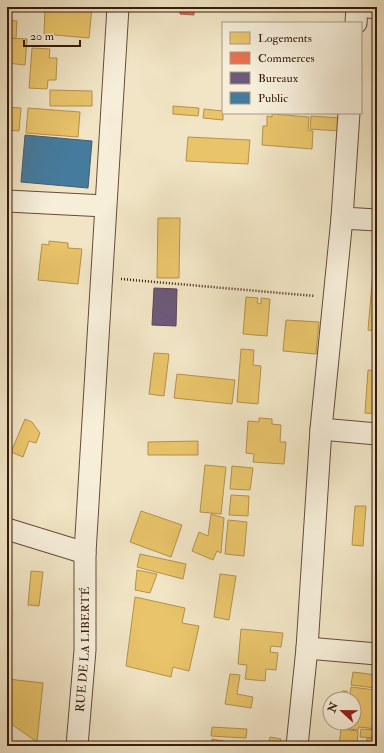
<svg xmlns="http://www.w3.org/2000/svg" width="384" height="753" font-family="'IM FELL Double Pica',serif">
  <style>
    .homes { fill: #e9c46a; stroke: #b4914e }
    .shops { fill: #e76f51; stroke: #b2553c }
    .offices { fill: #6d597a; stroke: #5d4659 }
    .public { fill: #457b9d; stroke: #415e72 }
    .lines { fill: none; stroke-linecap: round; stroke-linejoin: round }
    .street-casing { stroke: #664c3a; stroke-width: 23 }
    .path { stroke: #38190c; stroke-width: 2.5; stroke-dasharray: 1 2; stroke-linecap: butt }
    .street { stroke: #f6eed9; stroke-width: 21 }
    .labels { text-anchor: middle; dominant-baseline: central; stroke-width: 4; stroke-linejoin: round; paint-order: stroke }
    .street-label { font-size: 12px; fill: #38190c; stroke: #f6eed9 }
  </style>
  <rect width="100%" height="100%" fill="#f1e5c5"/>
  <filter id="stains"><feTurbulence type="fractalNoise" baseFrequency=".005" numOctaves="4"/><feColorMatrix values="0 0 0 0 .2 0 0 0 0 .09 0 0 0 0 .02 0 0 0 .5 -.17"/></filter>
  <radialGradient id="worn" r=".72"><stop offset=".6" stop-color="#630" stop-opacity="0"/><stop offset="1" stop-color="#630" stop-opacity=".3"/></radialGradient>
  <!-- homes -->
  <g class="homes">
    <path d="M45 7H92L89 38 44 34Z"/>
    <path d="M7 20 17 21 16 39 7 38Z"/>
    <path d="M7 38 27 39 25 65 7 63Z"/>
    <path d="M32 48 50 49 49 58H57L56 80H48L47 89 29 88Z"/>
    <rect x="7" y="85" width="3" height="12"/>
    <path d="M50 90 92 91V106H50Z"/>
    <path d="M173 106 199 108 198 116 173 114Z"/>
    <path d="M7 107 21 108 19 131 7 130Z"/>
    <path d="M28 108 80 112 78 137 26 133Z"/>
    <path d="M204 109 223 111V120L203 118Z"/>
    <path d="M272 114 309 117 308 130 313 131 312 149 262 145 263 126H267V116L272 117Z"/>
    <path d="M311 116 341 118 340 131 310 129Z"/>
    <path d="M188 137 250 140 248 164 186 161Z"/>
    <path d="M158 218H180L179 278H157Z"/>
    <path d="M49 241 68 243V248L82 249 78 284 38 280 42 244 49 245Z"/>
    <path d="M375 248 377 249V331L368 330Z"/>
    <path d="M246 297 258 298 257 303 261 304V298L270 299 267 336 243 334Z"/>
    <path d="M286 320 319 322 316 354 283 351Z"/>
    <path d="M241 349 254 350 253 365 261 366 258 404 237 402Z"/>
    <path d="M154 353 169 354 164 396 149 394Z"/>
    <path d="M368 370 377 371V414L365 413Z"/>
    <path d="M177 374 235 380 232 404 174 398Z"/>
    <path d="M259 418 272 419V424L281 425 280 442H286L284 464 253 462 254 454 246 453 248 421 259 422Z"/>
    <path d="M25 419 32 422 40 433 36 443 29 441 23 457 11 452Z"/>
    <path d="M198 441V455H148V442Z"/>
    <path d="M7 462 10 464 7 473Z"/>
    <path d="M205 465 226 467 221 514 200 512Z"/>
    <path d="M232 466 253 468 250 490 230 489Z"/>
    <path d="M231 495 249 496 248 516 229 515Z"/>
    <path d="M355 506H366L363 546 352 545Z"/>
    <path d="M141 511 182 525 171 557 130 542Z"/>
    <path d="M211 514 224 518 221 553 217 551 213 560 192 551 199 532 208 536Z"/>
    <path d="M228 520 247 522 244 556 225 554Z"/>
    <path d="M140 554 186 564 183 579 137 567Z"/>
    <path d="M137 570 157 574 150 593 135 590Z"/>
    <path d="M31 571 43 572 39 606 28 605Z"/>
    <path d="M220 574 236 576 229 620 214 617Z"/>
    <path d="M135 597 185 608 182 623 199 626 189 671 173 667 171 677 126 666Z"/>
    <path d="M241 629 283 633 281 647 271 646 270 652 278 653 276 670 266 669 265 681 245 679 247 665 238 664Z"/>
    <path d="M353 672 377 675V729L359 727 358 730 341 728V723H354V699H349L351 687 375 690V688L351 685Z"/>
    <path d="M230 674 240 675 237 694 253 697 251 708 225 704Z"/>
    <path d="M8 679 43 683 37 742 7 721Z"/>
    <path d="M342 691H347L346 699H342Z"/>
    <path d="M212 727 247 729 246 738 211 736Z"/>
    <path d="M341 729 358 731 357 746H339Z"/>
    <path d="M361 729 377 730V738L360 737Z"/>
    <path d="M270 737 281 739 280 746H268Z"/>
    <path d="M367 738 377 739V746H366Z"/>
    <path d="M212 739 224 741 223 746H211Z"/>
    <path d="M232 742 253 744V746H232Z"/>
  </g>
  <!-- shops -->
  <path class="shops" d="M180 7H194V15L180 14Z"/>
  <!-- offices -->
  <path class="offices" d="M154 288 177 289 176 326 152 325Z"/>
  <!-- public -->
  <path class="public" d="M25 135 92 141 88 188 21 182Z"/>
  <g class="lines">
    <!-- street casing -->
    <g class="street-casing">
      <g id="street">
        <path d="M369 7 377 8"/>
        <path d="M356 23 357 7"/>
        <path d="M7 201 105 206"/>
        <path d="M342 218 377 220"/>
        <path d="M321 429 377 434"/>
        <path d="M7 529 85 553"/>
        <path d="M307 648 377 654"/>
        <path id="s1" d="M77 746 85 650V553L118 7"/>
        <path d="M297 746 307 648 321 429 342 218 349 113"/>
      </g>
    </g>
    <!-- path -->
    <path class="path" d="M121 279 315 296"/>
    <!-- street -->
    <use href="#street" class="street"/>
  </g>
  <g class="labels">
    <!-- street labels -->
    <g class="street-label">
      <text stroke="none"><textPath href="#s1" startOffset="97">RUE DE LA LIBERTÉ</textPath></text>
    </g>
  </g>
  <!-- margin -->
  <rect width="384" height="753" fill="none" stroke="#f1e5c5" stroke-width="24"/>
  <rect x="8" y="8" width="368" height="737" fill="none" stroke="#38190c" stroke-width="2"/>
  <rect x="12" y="12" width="360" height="729" fill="none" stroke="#38190c"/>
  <!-- legend -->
  <rect x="222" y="22" width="140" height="92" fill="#f6eed9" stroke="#aa9987"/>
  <rect x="230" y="32" width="20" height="12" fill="#e9c46a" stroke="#aa9987"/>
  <text x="258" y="42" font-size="12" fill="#38190c">Logements</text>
  <rect x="230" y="52" width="20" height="12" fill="#e76f51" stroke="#aa9987"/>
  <text x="258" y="62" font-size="12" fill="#38190c">Commerces</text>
  <rect x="230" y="72" width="20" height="12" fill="#6d597a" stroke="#aa9987"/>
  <text x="258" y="82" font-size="12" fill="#38190c">Bureaux</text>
  <rect x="230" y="92" width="20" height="12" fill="#457b9d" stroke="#aa9987"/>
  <text x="258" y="102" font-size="12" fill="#38190c">Public</text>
  <!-- north arrow -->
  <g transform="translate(342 711) rotate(292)"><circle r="19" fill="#f6eed9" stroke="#aa9987"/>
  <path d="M0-3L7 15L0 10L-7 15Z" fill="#8f2418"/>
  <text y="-6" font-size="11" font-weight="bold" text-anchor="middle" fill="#38190c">N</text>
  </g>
  <!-- scale -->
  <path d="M24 40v6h56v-6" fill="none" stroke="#38190c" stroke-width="2"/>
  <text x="30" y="40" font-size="12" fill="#38190c" stroke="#f6eed9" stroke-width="3" paint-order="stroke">20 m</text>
  <rect width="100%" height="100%" filter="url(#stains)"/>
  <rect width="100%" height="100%" fill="url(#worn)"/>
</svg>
